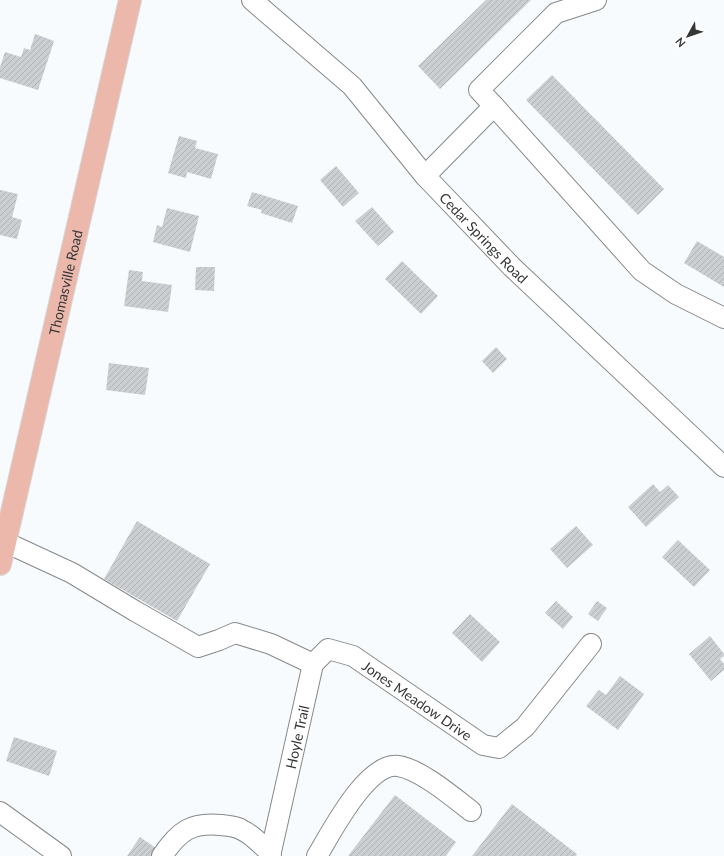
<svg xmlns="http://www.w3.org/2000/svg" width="724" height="856" font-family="Lato,sans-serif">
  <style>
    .building { fill: url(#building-hatch) }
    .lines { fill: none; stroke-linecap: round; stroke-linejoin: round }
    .minor-casing { stroke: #86888a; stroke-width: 22 }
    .major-casing { stroke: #d7d7d7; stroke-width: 24 }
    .minor { stroke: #fff; stroke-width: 20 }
    .major { stroke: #ecb8ac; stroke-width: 22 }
    .labels { text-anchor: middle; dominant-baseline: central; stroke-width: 3; stroke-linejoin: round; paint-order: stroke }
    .street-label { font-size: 14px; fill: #353636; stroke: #fff }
  </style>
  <defs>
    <pattern id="building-hatch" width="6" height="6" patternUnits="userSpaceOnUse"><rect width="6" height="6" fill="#cccfd1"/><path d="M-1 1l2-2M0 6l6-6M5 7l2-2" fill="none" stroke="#b0b2b4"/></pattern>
  </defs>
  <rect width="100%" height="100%" fill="#f8fbfd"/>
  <!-- building -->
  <g class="building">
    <path d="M486 0H531L440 89 418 66Z"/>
    <path d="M35 34 54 41 38 90 0 78V67L5 52 21 57 24 48 30 50Z"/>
    <path d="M552 75 664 189 638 215 526 100Z"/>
    <path d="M179 136 197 141 195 148 218 154 211 179 187 172 186 178 168 173Z"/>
    <path d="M336 166 359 193 343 207 320 180Z"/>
    <path d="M0 190 18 194 12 217 22 220 17 239 0 235Z"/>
    <path d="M252 192 298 206 292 223 261 213 262 210 247 206Z"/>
    <path d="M372 207 394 232 378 246 355 221Z"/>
    <path d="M167 208 199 216 190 252 153 242 157 225 162 227Z"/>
    <path d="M697 241 724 257V287L684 263Z"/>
    <path d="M402 261 438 296 421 314 385 279Z"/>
    <path d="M196 267H215L214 291 195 290Z"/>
    <path d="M129 270 143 272 142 281 172 285 168 312 124 306Z"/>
    <path d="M496 347 507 359 493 373 482 361Z"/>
    <path d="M109 363 149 368 145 395 106 390Z"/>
    <path d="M653 484 660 492 668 485 679 497 646 527 628 507Z"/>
    <path d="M137 521 210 564 177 621 104 579Z"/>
    <path d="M576 526 593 545 567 568 550 549Z"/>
    <path d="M678 540 710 570 694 587 662 557Z"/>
    <path d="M556 601 573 617 563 629 545 613Z"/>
    <path d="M597 601 607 608 598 621 588 614Z"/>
    <path d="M470 614 500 642 482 662 452 633Z"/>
    <path d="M710 636 724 654V656L720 659 724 664V670L711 681 689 654Z"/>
    <path d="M620 676 644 694 618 730 586 706 599 690 606 695Z"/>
    <path d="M14 737 57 751 49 776 6 761Z"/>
    <path d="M395 795 456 842 446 856H348Z"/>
    <path d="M512 804 577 854 576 856H472Z"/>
    <path d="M140 837 160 851 156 856H127Z"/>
  </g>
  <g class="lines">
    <!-- minor casing -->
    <g class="minor-casing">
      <g id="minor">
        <path id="s1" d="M252 0 352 86 425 176 512 267 724 467"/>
        <path d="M494 106 479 90 556 13 596 0"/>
        <path d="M425 176 494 106 642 271 676 294 724 318"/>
        <path d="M5 542 72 573 135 611 198 647 219 640 235 633 271 644 313 664"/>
        <path d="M0 812 61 856"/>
        <path d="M162 856C179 831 191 822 221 825 228 826 236 826 242 830 253 835 262 846 271 853"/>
        <path id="s2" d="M270 856 313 664 328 649 353 656 483 745 499 748 525 727 591 644"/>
        <path d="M317 856C331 833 367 762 398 766 420 769 453 797 471 811"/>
      </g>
    </g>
    <!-- major casing -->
    <g class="major-casing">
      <g id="major">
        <path id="s3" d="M0 564 130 0"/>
      </g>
    </g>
    <!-- minor -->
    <use href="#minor" class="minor"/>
    <!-- major -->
    <use href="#major" class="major"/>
  </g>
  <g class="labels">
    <!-- street labels -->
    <g class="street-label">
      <text stroke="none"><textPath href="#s1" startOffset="333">Cedar Springs Road</textPath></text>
      <text stroke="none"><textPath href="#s3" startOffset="289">Thomasville Road</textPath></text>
      <text stroke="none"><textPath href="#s2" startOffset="322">Jones Meadow Drive</textPath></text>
      <text stroke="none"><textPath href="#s2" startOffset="122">Hoyle Trail</textPath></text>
    </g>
  </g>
  <!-- north arrow -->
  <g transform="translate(688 36) rotate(230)" stroke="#ffffff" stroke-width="3" paint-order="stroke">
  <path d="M0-3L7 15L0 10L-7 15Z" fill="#353636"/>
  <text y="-6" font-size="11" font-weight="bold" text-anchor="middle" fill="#353636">N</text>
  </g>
</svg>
